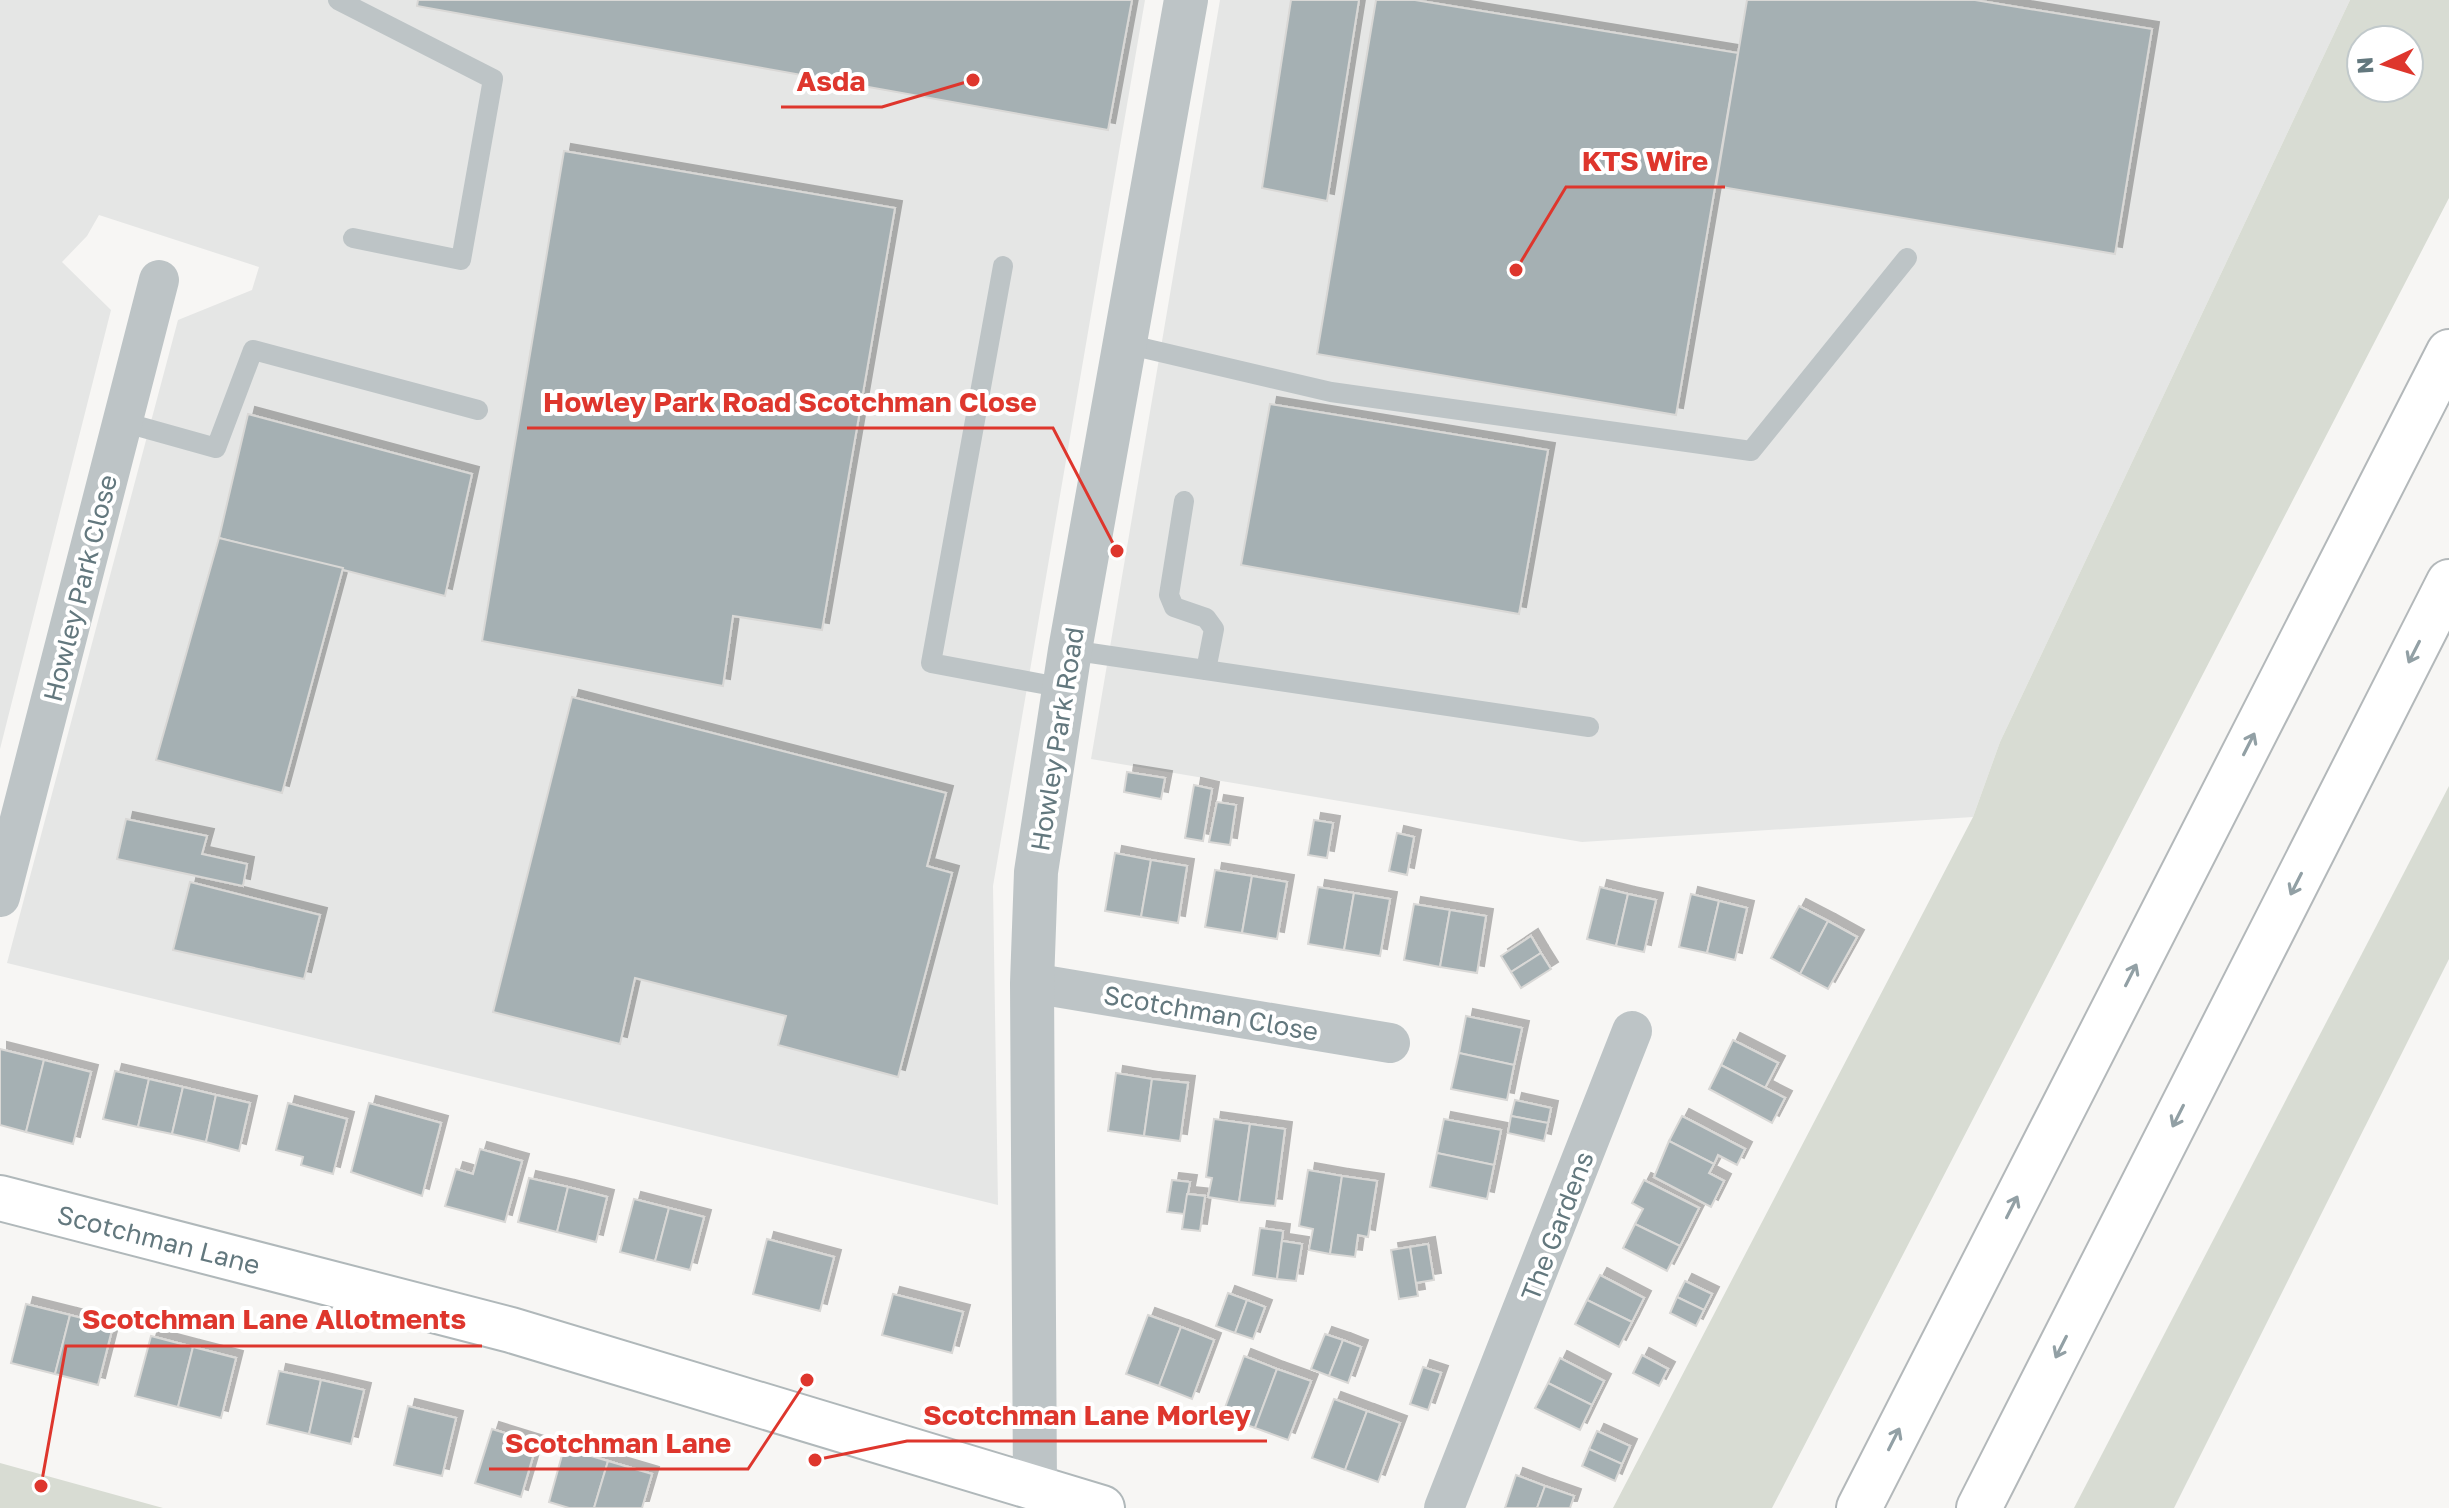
<svg xmlns="http://www.w3.org/2000/svg" width="2449" height="1508" font-family="'Golos Text',sans-serif">
  <style>
    .built { fill: #e5e6e5 }
    .green { fill: #d8dcd3; fill-rule: evenodd }
    .building { fill: #a5b0b3; stroke: #d9d8d6; stroke-width: 2; filter: url(#shadow) }
    .lines { fill: none; stroke-linecap: round; stroke-linejoin: round }
    .secondary-casing { stroke: #b0b8ba; stroke-width: 48 }
    .motorway-casing { stroke: #b3b8ba; stroke-width: 48 }
    .service { stroke: #bdc4c6; stroke-width: 20 }
    .minor { stroke: #bdc4c6; stroke-width: 40 }
    .tertiary { stroke: #bdc4c6; stroke-width: 44 }
    .secondary { stroke: #fff; stroke-width: 44 }
    .motorway { stroke: #fff; stroke-width: 44 }
    .oneway { stroke: #92a0a5 }
    .labels { text-anchor: middle; dominant-baseline: central; stroke-width: 8; stroke-linejoin: round; paint-order: stroke }
    .street-label { font-size: 26px; fill: #63787e; stroke: #fff }
    .leader { fill: none; stroke: #de362d; stroke-width: 3 }
    .callout-dot { fill: #de362d; stroke: #fff; stroke-width: 3 }
    .callout-label { font-size: 28px; text-anchor: middle; font-weight: bold; fill: #de362d; stroke: #fff; stroke-width: 8; stroke-linejoin: round; paint-order: stroke }
  </style>
  <defs>
    <filter id="shadow"><feDropShadow dx="7" dy="-7" stdDeviation="0" flood-color="#0004"/></filter>
  </defs>
  <rect width="100%" height="100%" fill="#f7f6f4"/>
  <!-- built -->
  <g class="built">
    <path d="M0 0H1145L993 886 998 1205 7 963 178 320 252 290 259 267 99 215 87 236 62 262 111 310 0 749Z"/>
    <path d="M1220 0H2350L2000 742 1973 817 1582 842 1091 759Z"/>
  </g>
  <!-- green -->
  <g class="green">
    <path d="M2350 0H2449V198L1772 1508H1613L1973 817 2000 742ZM2361 40H2409V88H2361Z"/>
    <path d="M2449 786V959L2174 1508H2074Z"/>
    <path d="M0 1463 163 1508H0Z"/>
  </g>
  <!-- building -->
  <g class="building">
    <path d="M418 0H1132L1108 130 417 6Z"/>
    <path d="M1291 0H1359L1327 201 1262 188Z"/>
    <path d="M1376 0H1415L1738 53 1676 415 1317 354Z"/>
    <path d="M1747 0H1975L2152 29 2115 254 1716 186Z"/>
    <path d="M564 151 895 208 822 630 733 616 723 686 482 641Z"/>
    <path d="M1270 404 1548 450 1519 614 1241 565Z"/>
    <path d="M248 414 472 474 445 596 219 538Z"/>
    <path d="M219 538 343 568 282 793 156 760Z"/>
    <path d="M572 697 946 793 927 866 952 873 898 1077 778 1045 786 1016 635 978 620 1044 493 1012Z"/>
    <path d="M1127 772 1165 778 1161 799 1124 792Z"/>
    <path d="M1194 785 1212 789 1203 841 1185 838Z"/>
    <path d="M1217 802 1236 805 1230 845 1209 842Z"/>
    <path d="M126 819 207 836 202 854 247 864 243 886 117 859Z"/>
    <path d="M1314 820 1333 823 1327 858 1308 855Z"/>
    <path d="M1397 833 1414 837 1407 875 1389 871Z"/>
    <path d="M1115 853 1151 860 1141 917 1105 911Z"/>
    <path d="M1151 860 1187 866 1178 923 1141 917Z"/>
    <path d="M1215 870 1252 876 1242 933 1205 927Z"/>
    <path d="M1252 876 1287 882 1277 939 1242 933Z"/>
    <path d="M190 882 320 915 304 979 173 950Z"/>
    <path d="M1318 887 1354 893 1344 950 1308 944Z"/>
    <path d="M1600 887 1628 894 1616 946 1587 939Z"/>
    <path d="M1354 893 1390 899 1380 956 1344 950Z"/>
    <path d="M1628 894 1656 900 1644 952 1616 946Z"/>
    <path d="M1691 894 1719 901 1707 953 1679 947Z"/>
    <path d="M1719 901 1747 908 1735 960 1707 953Z"/>
    <path d="M1414 904 1450 910 1440 967 1404 960Z"/>
    <path d="M1799 906 1828 921 1800 974 1771 958Z"/>
    <path d="M1450 910 1486 916 1477 973 1440 967Z"/>
    <path d="M1828 921 1857 937 1828 989 1800 974Z"/>
    <path d="M1531 936 1541 953 1511 972 1501 956Z"/>
    <path d="M1541 953 1551 969 1521 988 1511 972Z"/>
    <path d="M1466 1016 1522 1028 1514 1065 1459 1053Z"/>
    <path d="M1733 1040 1778 1063 1765 1088 1721 1065Z"/>
    <path d="M0 1049 44 1060 26 1132 0 1125Z"/>
    <path d="M1459 1053 1514 1065 1507 1100 1451 1089Z"/>
    <path d="M44 1060 91 1072 73 1144 26 1132Z"/>
    <path d="M1721 1065 1785 1098 1772 1123 1709 1089Z"/>
    <path d="M115 1071 149 1079 138 1127 103 1119Z"/>
    <path d="M1116 1073 1152 1079 1144 1136 1108 1131Z"/>
    <path d="M149 1079 183 1087 172 1134 138 1127Z"/>
    <path d="M1152 1079 1188 1083 1180 1141 1144 1136Z"/>
    <path d="M183 1087 216 1095 206 1142 172 1134Z"/>
    <path d="M216 1095 250 1103 239 1151 206 1142Z"/>
    <path d="M1515 1100 1551 1108 1548 1123 1511 1116Z"/>
    <path d="M288 1103 347 1119 333 1174 301 1165 303 1157 276 1150Z"/>
    <path d="M369 1103 441 1123 422 1196 351 1172Z"/>
    <path d="M1511 1116 1548 1123 1544 1141 1508 1133Z"/>
    <path d="M1682 1116 1745 1149 1737 1165 1718 1155 1714 1164 1669 1141Z"/>
    <path d="M1214 1119 1250 1124 1239 1202 1208 1197 1212 1178 1206 1177Z"/>
    <path d="M1444 1119 1501 1130 1494 1165 1437 1153Z"/>
    <path d="M1250 1124 1285 1129 1275 1206 1239 1202Z"/>
    <path d="M1669 1141 1714 1164 1709 1173 1724 1181 1711 1207 1654 1177Z"/>
    <path d="M480 1149 522 1161 505 1222 445 1206 456 1169 473 1174Z"/>
    <path d="M1437 1153 1494 1165 1487 1199 1430 1187Z"/>
    <path d="M1308 1170 1342 1176 1330 1254 1309 1250 1313 1229 1299 1226Z"/>
    <path d="M1342 1176 1377 1181 1368 1237 1358 1235 1355 1257 1330 1254Z"/>
    <path d="M529 1178 568 1187 557 1232 518 1222Z"/>
    <path d="M1172 1180 1190 1182 1184 1214 1167 1212Z"/>
    <path d="M1644 1180 1699 1208 1680 1246 1635 1224 1643 1209 1632 1203Z"/>
    <path d="M568 1187 607 1197 596 1242 557 1232Z"/>
    <path d="M1187 1194 1205 1196 1200 1231 1182 1229Z"/>
    <path d="M634 1199 669 1208 655 1261 620 1252Z"/>
    <path d="M669 1208 704 1217 690 1270 655 1261Z"/>
    <path d="M1635 1224 1680 1246 1667 1271 1623 1248Z"/>
    <path d="M1260 1228 1283 1231 1277 1279 1253 1275Z"/>
    <path d="M767 1239 834 1257 820 1311 753 1294Z"/>
    <path d="M1282 1241 1302 1244 1296 1281 1277 1279Z"/>
    <path d="M1428 1244 1434 1280 1415 1283 1410 1247Z"/>
    <path d="M1410 1247 1418 1296 1399 1299 1391 1250Z"/>
    <path d="M1600 1275 1644 1298 1632 1322 1587 1300Z"/>
    <path d="M1685 1281 1712 1294 1704 1310 1677 1297Z"/>
    <path d="M1228 1293 1247 1300 1235 1333 1216 1326Z"/>
    <path d="M893 1294 963 1312 952 1353 882 1335Z"/>
    <path d="M1677 1297 1704 1310 1696 1326 1670 1313Z"/>
    <path d="M1247 1300 1265 1307 1253 1339 1235 1333Z"/>
    <path d="M1587 1300 1632 1322 1619 1347 1575 1324Z"/>
    <path d="M26 1304 70 1315 55 1374 11 1363Z"/>
    <path d="M70 1315 113 1326 98 1385 55 1374Z"/>
    <path d="M1148 1315 1181 1327 1159 1386 1126 1374Z"/>
    <path d="M1181 1327 1214 1340 1192 1399 1159 1386Z"/>
    <path d="M1325 1334 1343 1340 1329 1376 1311 1369Z"/>
    <path d="M151 1336 193 1347 178 1407 135 1396Z"/>
    <path d="M1343 1340 1361 1347 1348 1383 1329 1376Z"/>
    <path d="M193 1347 236 1358 221 1418 178 1407Z"/>
    <path d="M1642 1355 1668 1369 1659 1386 1633 1373Z"/>
    <path d="M1244 1356 1277 1369 1255 1428 1222 1416Z"/>
    <path d="M1560 1358 1604 1381 1592 1405 1548 1383Z"/>
    <path d="M1423 1367 1441 1373 1428 1410 1410 1404Z"/>
    <path d="M1277 1369 1311 1381 1288 1440 1255 1428Z"/>
    <path d="M279 1371 321 1380 309 1434 267 1424Z"/>
    <path d="M321 1380 364 1390 351 1444 309 1434Z"/>
    <path d="M1548 1383 1592 1405 1580 1430 1535 1408Z"/>
    <path d="M1334 1399 1367 1411 1345 1470 1312 1458Z"/>
    <path d="M408 1406 456 1418 442 1476 394 1465Z"/>
    <path d="M1367 1411 1400 1423 1378 1482 1345 1470Z"/>
    <path d="M492 1429 537 1443 521 1497 475 1483Z"/>
    <path d="M1597 1431 1630 1446 1622 1464 1589 1449Z"/>
    <path d="M564 1448 608 1461 594 1508H569L549 1502Z"/>
    <path d="M1589 1449 1622 1464 1615 1481 1582 1466Z"/>
    <path d="M608 1461 652 1474 642 1508H594Z"/>
    <path d="M1516 1475 1545 1486 1537 1508H1505Z"/>
    <path d="M1545 1486 1574 1496 1570 1508H1537Z"/>
  </g>
  <g class="lines">
    <!-- secondary casing -->
    <g class="secondary-casing">
      <g id="secondary">
        <path id="s1" d="M0 1198 511 1330 1102 1508"/>
      </g>
    </g>
    <!-- motorway casing -->
    <g class="motorway-casing">
      <g id="motorway">
        <path d="M1859 1508 2449 352"/>
        <path d="M1979 1508 2449 582"/>
      </g>
    </g>
    <!-- service -->
    <g class="service">
      <path d="M338 0 493 79 461 260 353 238"/>
      <path d="M1003 266 931 663 1064 688"/>
      <path d="M1126 344 1331 392 1751 451 1907 258"/>
      <path d="M123 422 216 448 253 350 478 410"/>
      <path d="M1184 501 1169 595 1174 607 1206 618 1214 629 1206 670"/>
      <path d="M1070 650 1589 727"/>
    </g>
    <!-- minor -->
    <g class="minor">
      <path d="M0 897 159 280"/>
      <path d="M1032 983 1390 1043"/>
      <path d="M1444 1508 1632 1031"/>
    </g>
    <!-- tertiary -->
    <path class="tertiary" d="M1035 1487 1032 983 1036 872 1070 650 1186 0"/>
    <!-- secondary -->
    <use href="#secondary" class="secondary"/>
    <!-- motorway -->
    <use href="#motorway" class="motorway"/>
  </g>
  <!-- one-way arrows -->
  <defs><path id="oneway-shaft" d="M-6 0H5M1.5-3L5.5 0L1.5 3" fill="none" stroke-width="1.6" stroke-linecap="round" stroke-linejoin="round" transform="scale(2)"/></defs>
  <g class="oneway">
    <use href="#oneway-shaft" transform="translate(2414 652) rotate(117)"/>
    <use href="#oneway-shaft" transform="translate(2249 744) rotate(-63)"/>
    <use href="#oneway-shaft" transform="translate(2296 884) rotate(117)"/>
    <use href="#oneway-shaft" transform="translate(2131 975) rotate(-63)"/>
    <use href="#oneway-shaft" transform="translate(2178 1116) rotate(117)"/>
    <use href="#oneway-shaft" transform="translate(2012 1207) rotate(-63)"/>
    <use href="#oneway-shaft" transform="translate(2061 1347) rotate(117)"/>
    <use href="#oneway-shaft" transform="translate(1894 1439) rotate(-63)"/>
  </g>
  <g class="labels">
    <!-- street labels -->
    <g class="street-label">
      <text transform="translate(80 588) rotate(-76)">Howley Park Close</text>
      <text transform="translate(1057 739) rotate(-81)">Howley Park Road</text>
      <text transform="translate(1211 1013) rotate(10)">Scotchman Close</text>
      <text transform="translate(1557 1226) rotate(-69)">The Gardens</text>
      <text stroke="none"><textPath href="#s1" startOffset="164">Scotchman Lane</textPath></text>
    </g>
  </g>
  <!-- callouts -->
  <path class="leader" d="M973 80L882 107H781M1516 270L1566 187H1725M1117 551L1053 428H527M41 1486L66 1346H482M815 1460L907 1441H1267M807 1380L748 1469H489"/>
  <g class="callout-dot">
    <circle cx="973" cy="80" r="8"/>
    <circle cx="1516" cy="270" r="8"/>
    <circle cx="1117" cy="551" r="8"/>
    <circle cx="41" cy="1486" r="8"/>
    <circle cx="815" cy="1460" r="8"/>
    <circle cx="807" cy="1380" r="8"/>
  </g>
  <g class="callout-label">
    <text x="831" y="91">Asda</text>
    <text x="1645" y="171">KTS Wire</text>
    <text x="790" y="412">Howley Park Road Scotchman Close</text>
    <text x="274" y="1329">Scotchman Lane Allotments</text>
    <text x="1087" y="1425">Scotchman Lane Morley</text>
    <text x="618" y="1453">Scotchman Lane</text>
  </g>
  <!-- north arrow -->
  <g transform="translate(2385 64) rotate(266)"><circle r="38" fill="#ffffff" stroke="#c1c9cb" stroke-width="2"/>
  <path d="M0-6L14 30L0 20L-14 30Z" fill="#de362d"/>
  <text y="-12" font-size="22" font-weight="bold" text-anchor="middle" fill="#63787e">N</text>
  </g>
</svg>
